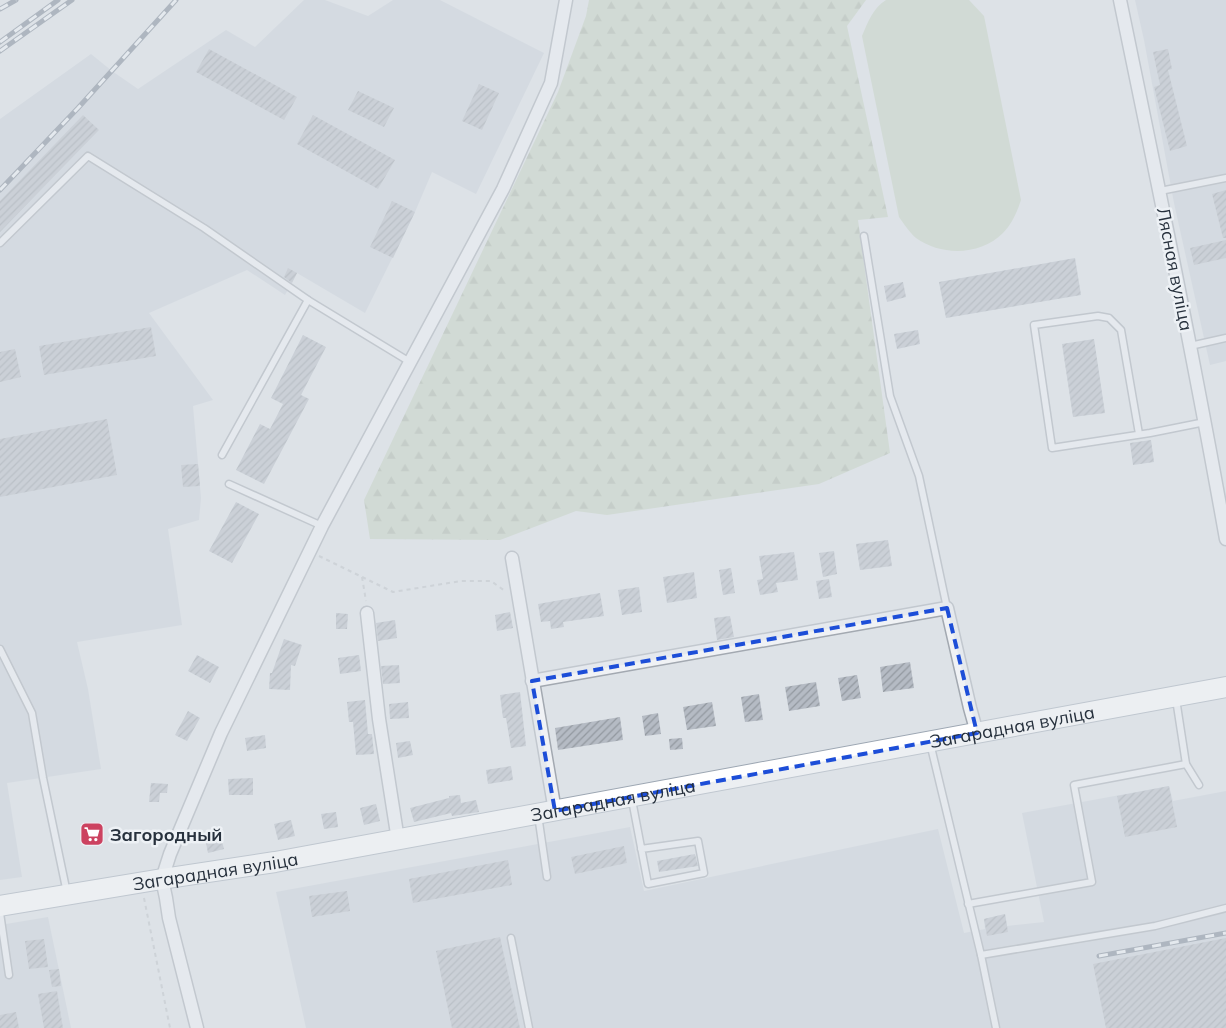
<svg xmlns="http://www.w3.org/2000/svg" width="1226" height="1028" font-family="Mulish,sans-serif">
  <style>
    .built { fill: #cbd1d9 }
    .forest { fill: url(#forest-firs) }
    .park { fill: #c4d1be }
    .building { fill: url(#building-hatch) }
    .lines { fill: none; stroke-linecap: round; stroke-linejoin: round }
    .lane-casing { stroke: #a3a9b1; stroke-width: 9 }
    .street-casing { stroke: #a3a9b1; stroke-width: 15 }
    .primary-casing { stroke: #9da7b3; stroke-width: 22 }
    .path { stroke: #bcc0c5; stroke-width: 2; stroke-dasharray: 4 4; stroke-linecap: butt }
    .lane { stroke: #f0f2f5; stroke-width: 6 }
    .street { stroke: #f0f2f5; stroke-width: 12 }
    .primary { stroke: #fff; stroke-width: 20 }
    .rail-casing { stroke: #778290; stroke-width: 5 }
    .rail { stroke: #edf1f5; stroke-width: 3; stroke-dasharray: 9; stroke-linecap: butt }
    .marked { fill: none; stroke: #1d4ed8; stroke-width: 4; stroke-dasharray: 10 6; stroke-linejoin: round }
    .labels { text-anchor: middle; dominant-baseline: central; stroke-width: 5; stroke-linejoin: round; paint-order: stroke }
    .street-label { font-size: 18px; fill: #27313d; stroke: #edf1f5 }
    .poi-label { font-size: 18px; font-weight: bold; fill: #27313d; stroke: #edf1f5; text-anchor: start }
  </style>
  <defs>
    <pattern id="forest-firs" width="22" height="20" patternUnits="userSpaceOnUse" patternTransform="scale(1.25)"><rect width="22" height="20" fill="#c4d1be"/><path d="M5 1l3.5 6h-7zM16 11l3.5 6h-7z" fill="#a8b4a4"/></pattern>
    <pattern id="building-hatch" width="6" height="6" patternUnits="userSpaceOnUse" patternTransform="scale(1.25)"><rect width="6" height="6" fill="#b5bbc4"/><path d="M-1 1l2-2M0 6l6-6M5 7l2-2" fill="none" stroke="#9399a0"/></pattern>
  </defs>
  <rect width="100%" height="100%" fill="#dde2e7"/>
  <!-- built -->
  <g class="built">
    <path d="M304 0H325L368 16 393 0H440L544 53 476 194 432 172 415 212 365 313 297 273 285 295 247 270 149 313 213 400 193 406 201 498 199 520 168 529 182 625 77 642 88 689 101 769 7 783 22 877 0 880V119L91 54 112 71 138 89 226 30 255 47Z"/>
    <path d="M1135 0H1226V361L1210 365 1174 203 1144 40Z"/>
    <path d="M1169 786 1173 801 1226 791V1028H306L276 892 630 827 644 891 938 829 964 933 985 929 984 919 1005 914 1007 926 1044 922 1022 813Z"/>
    <path d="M48 917 71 1028H0V925Z"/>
  </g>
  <!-- forest -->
  <path class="forest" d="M589 0H866L847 26 888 217 858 220 890 453 819 484 607 515 576 511 500 540 370 539 364 500 558 92 586 16Z"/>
  <!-- park -->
  <path class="park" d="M886 0H969L984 16 1021 200C1017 212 1012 224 1003 233 980 256 941 256 916 238 910 233 904 224 899 217L862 36C868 22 873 8 886 0Z"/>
  <!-- building -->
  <g class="building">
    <path d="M209 49 297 97 284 120 196 72Z"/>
    <path d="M1168 49 1172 69 1168 70 1187 146 1170 151 1154 87 1160 85 1153 52Z"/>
    <path d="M479 84 499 93 482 130 462 121Z"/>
    <path d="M358 91 394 108 384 127 348 110Z"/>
    <path d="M83 115 99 130 0 232V201Z"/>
    <path d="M313 115 395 160 378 189 297 144Z"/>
    <path d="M1226 190V238H1223L1212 194Z"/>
    <path d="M392 201 415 212 393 258 370 247Z"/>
    <path d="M1226 240V258L1194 265 1190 248Z"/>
    <path d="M1075 258 1081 295 946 318 939 282Z"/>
    <path d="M288 268 297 273 292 283 284 277Z"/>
    <path d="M903 282 906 297 887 302 884 286Z"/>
    <path d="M151 327 156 356 44 375 39 346Z"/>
    <path d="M918 330 920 344 897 349 894 334Z"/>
    <path d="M303 335 326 347 301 395 309 399 264 484 236 470 260 424 270 429 283 404 271 398Z"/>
    <path d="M1094 339 1105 413 1073 417 1062 344Z"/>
    <path d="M15 349 21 377 0 382V352Z"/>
    <path d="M107 419 117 475 0 497V439Z"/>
    <path d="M1151 440 1154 462 1133 465 1130 443Z"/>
    <path d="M198 464 200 486 183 487 181 465Z"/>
    <path d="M236 502 259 514 232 563 209 551Z"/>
    <path d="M888 540 892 566 860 570 856 544Z"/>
    <path d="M834 551 837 574 823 577 819 553Z"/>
    <path d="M794 552 798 580 776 583 778 592 760 595 757 580 763 579 759 556Z"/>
    <path d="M731 568 735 593 723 595 719 570Z"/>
    <path d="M694 572 697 598 667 603 663 577Z"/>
    <path d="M829 579 832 597 819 599 816 581Z"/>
    <path d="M639 587 642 612 622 615 618 590Z"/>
    <path d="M600 593 604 616 563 622 564 627 551 629 550 621 541 622 538 604Z"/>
    <path d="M510 612 513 628 497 631 495 615Z"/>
    <path d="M336 613 348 614 347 629H336Z"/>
    <path d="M730 616 734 637 717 640 714 618Z"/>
    <path d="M395 620 397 638 378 641 376 623Z"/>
    <path d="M284 639 302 645 295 666 291 665 290 690 269 689 270 673H272Z"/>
    <path d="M197 655 219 667 210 683 188 671Z"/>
    <path d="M359 655 361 671 340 674 338 658Z"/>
    <path d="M910 662 914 688 883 692 880 667Z"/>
    <path d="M399 665 400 683 383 684 381 666Z"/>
    <path d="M857 675 861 698 842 701 838 678Z"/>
    <path d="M816 682 820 706 789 711 785 687Z"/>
    <path d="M520 692 526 746 511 748 506 718H503L500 695Z"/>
    <path d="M759 694 763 720 745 722 741 697Z"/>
    <path d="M365 700 368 734H372L374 754 356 755 353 722H349L347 702Z"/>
    <path d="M408 702 409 718 390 719 389 704Z"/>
    <path d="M712 702 716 726 687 730 683 707Z"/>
    <path d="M188 711 200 718 187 741 175 735Z"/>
    <path d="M658 713 661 734 645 736 642 716Z"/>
    <path d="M620 717 623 740 558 750 555 728Z"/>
    <path d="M265 735 266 748 247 751 245 738Z"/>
    <path d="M682 738 683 749 670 750 669 739Z"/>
    <path d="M410 741 413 755 398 758 396 743Z"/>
    <path d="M511 766 513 780 488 784 486 770Z"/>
    <path d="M253 778V795H229L228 779Z"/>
    <path d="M151 783 168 784 167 793H160L159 802H149Z"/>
    <path d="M1169 786 1177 827 1125 837 1117 796Z"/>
    <path d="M460 795 461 803 476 800 479 812 452 816 451 813 414 822 410 808 449 798V796Z"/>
    <path d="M376 804 380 821 364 825 360 808Z"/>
    <path d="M336 812 338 827 324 829 321 814Z"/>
    <path d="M291 820 295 836 278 840 274 824Z"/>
    <path d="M100 824 102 842 84 844 81 827Z"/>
    <path d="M220 834 224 849 208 853 205 838Z"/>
    <path d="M624 846 627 863 575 874 571 857Z"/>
    <path d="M695 854 698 866 659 872 657 861Z"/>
    <path d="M508 860 512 885 413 903 409 879Z"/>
    <path d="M347 891 350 911 312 917 309 896Z"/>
    <path d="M1005 914 1008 932 987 936 984 919Z"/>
    <path d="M500 937 520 1028H452L436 951Z"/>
    <path d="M1226 938V1028H1106L1093 964Z"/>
    <path d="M44 939 48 967 29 969 25 941Z"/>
    <path d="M59 969 61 986 52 987 49 970Z"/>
    <path d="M57 991 63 1028H44L38 994Z"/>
    <path d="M16 1012 19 1028H0V1015Z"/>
  </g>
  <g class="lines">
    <!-- lane casing -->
    <g class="lane-casing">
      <g id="lane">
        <path d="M1160 191 1226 178"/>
        <path d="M864 236 890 396 919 476 947 608"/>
        <path d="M0 243 88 156 204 228 308 300 410 362"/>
        <path d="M1190 346 1226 338"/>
        <path d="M1139 434 1121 330 1109 318 1098 316 1034 325 1052 448 1150 433 1205 422"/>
        <path d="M222 455 308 300"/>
        <path d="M229 484 322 526"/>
        <path d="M0 649 32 713 43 778 67 893"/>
        <path d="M1176 699 1186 764 1199 785"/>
        <path d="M930 743 981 955 1155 926 1226 908"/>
        <path d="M632 800 648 884 704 873 698 841 641 849"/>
        <path d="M538 815 547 877"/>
        <path d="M968 904 1092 882 1074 785 1186 764"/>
        <path d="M0 913 9 975"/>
        <path d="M511 938 529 1028"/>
        <path d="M981 955 996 1028"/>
      </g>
    </g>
    <!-- street casing -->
    <g class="street-casing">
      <g id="street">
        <path d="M1120 0C1157 179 1194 359 1226 539"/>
        <path d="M512 558 555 811"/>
        <path d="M367 613 379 719 398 840"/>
        <path d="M532 681 947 608 970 708 977 733"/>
        <path d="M197 1028 169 918 166 898 162 879 170 854 221 733 322 526 503 189 551 83 566 0"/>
      </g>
    </g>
    <!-- primary casing -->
    <g class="primary-casing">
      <g id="primary">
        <path id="s1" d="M0 906 162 879 275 862 1226 687"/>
      </g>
    </g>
    <!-- path -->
    <g class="path">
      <path d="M319 556 393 592 461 581H491L505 591"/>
      <path d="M362 577 366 601"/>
      <path d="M144 898 170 1028"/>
    </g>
    <!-- lane -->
    <use href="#lane" class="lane"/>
    <!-- street -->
    <use href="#street" class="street"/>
    <!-- primary -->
    <use href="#primary" class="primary"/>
    <!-- rail casing -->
    <g class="rail-casing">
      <g id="rail">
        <path d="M0 9 16 0"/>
        <path d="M0 42 58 0"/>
        <path d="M0 51 72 0"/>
        <path d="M0 190 78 108 176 0"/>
        <path d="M1099 956 1226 933"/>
      </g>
    </g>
    <!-- rail -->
    <use href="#rail" class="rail"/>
  </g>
  <!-- marked area -->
  <path d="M0 0H1226V1028H0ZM947 608 977 733 555 811 532 681Z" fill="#dde2e7" fill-opacity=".55" fill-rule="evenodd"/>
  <path class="marked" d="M947 608 977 733 555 811 532 681Z"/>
  <!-- icons -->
  <defs>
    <g id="supermarket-square" transform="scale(1.25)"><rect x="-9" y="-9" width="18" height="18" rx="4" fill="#cc4260" stroke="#edf1f5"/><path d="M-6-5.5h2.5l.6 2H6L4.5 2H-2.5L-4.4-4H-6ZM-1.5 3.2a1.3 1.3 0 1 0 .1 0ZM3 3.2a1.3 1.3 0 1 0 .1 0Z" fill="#fff"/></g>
  </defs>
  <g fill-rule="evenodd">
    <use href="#supermarket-square" x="92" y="834"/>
  </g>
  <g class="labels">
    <!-- street labels -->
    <g class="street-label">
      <text transform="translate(1175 269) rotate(79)">Лясная вуліца</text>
      <text stroke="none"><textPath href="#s1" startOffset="1028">Загарадная вуліца</textPath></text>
      <text stroke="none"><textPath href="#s1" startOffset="622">Загарадная вуліца</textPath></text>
      <text stroke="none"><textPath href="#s1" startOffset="218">Загарадная вуліца</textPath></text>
    </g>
    <!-- poi labels -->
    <g class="poi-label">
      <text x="110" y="834">Загородный</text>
    </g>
  </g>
</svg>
